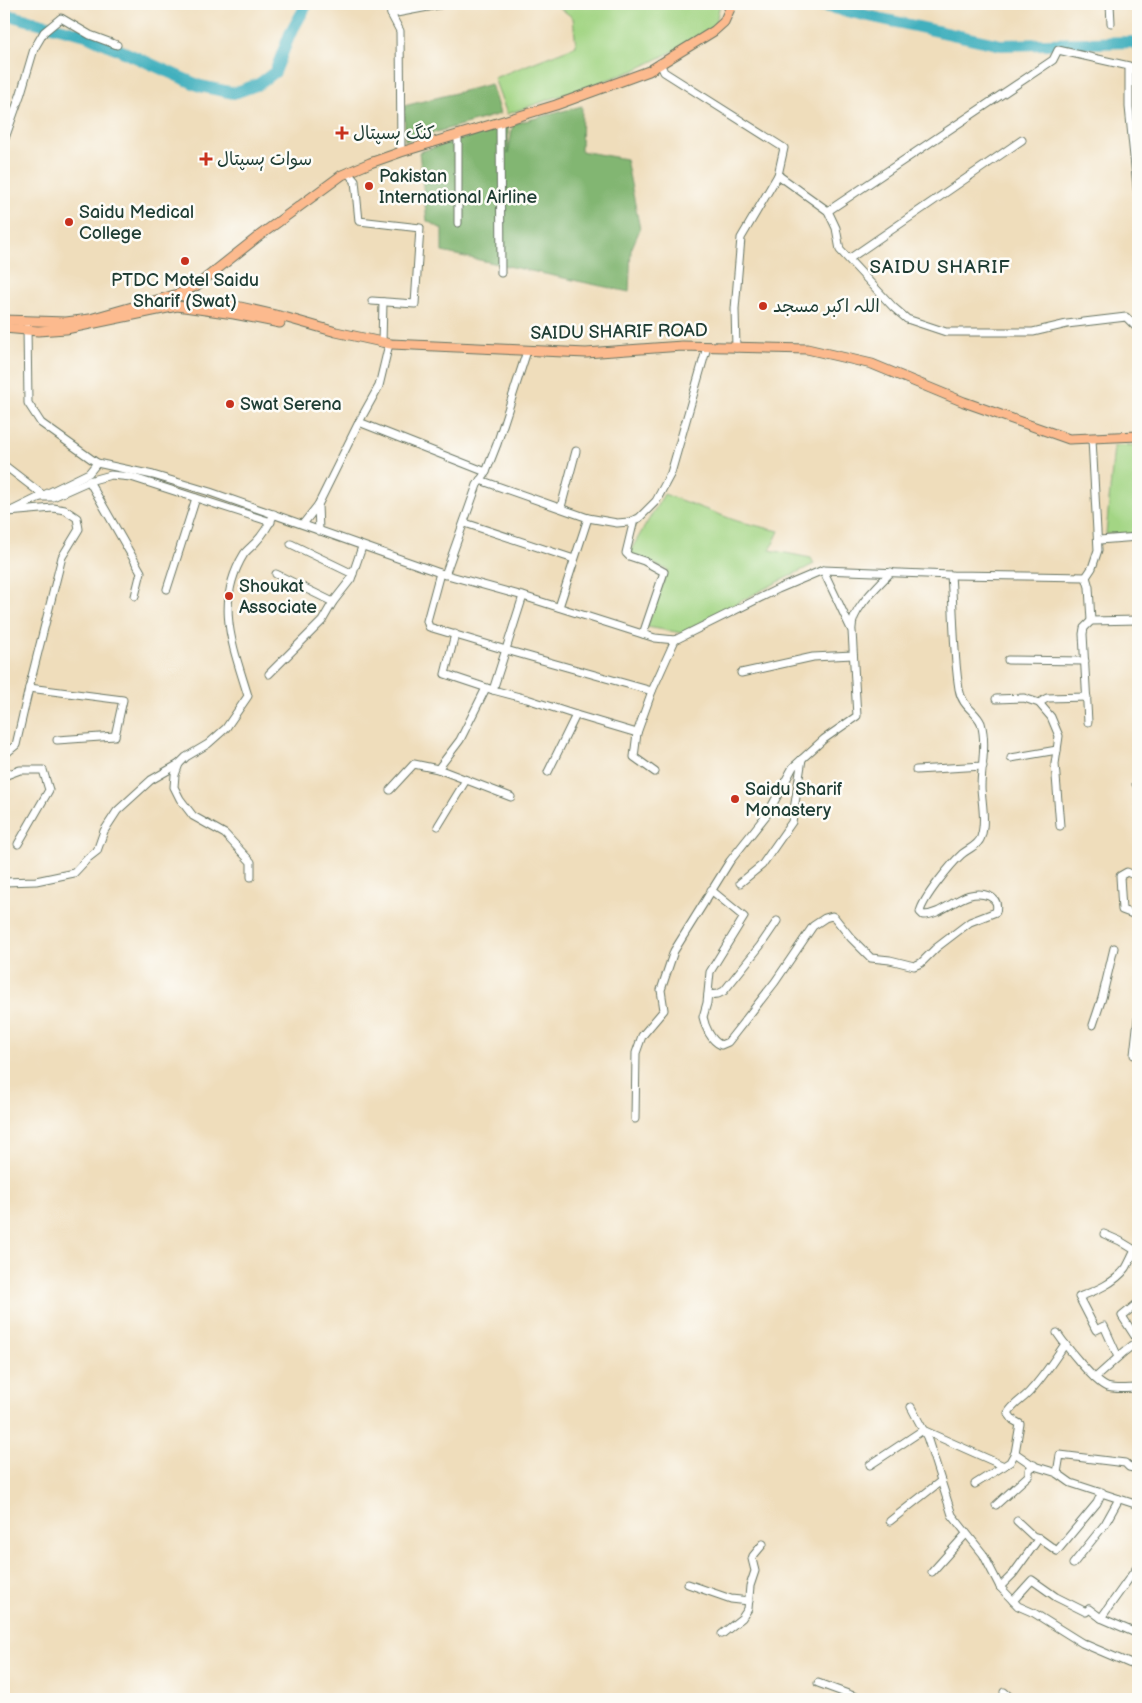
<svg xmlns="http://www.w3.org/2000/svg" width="1142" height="1703" font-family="'Balsamiq Sans','Playpen Sans Arabic',sans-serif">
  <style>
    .green { fill: #a3d584; stroke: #61895c }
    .forest { fill: #82b672; stroke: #507a53 }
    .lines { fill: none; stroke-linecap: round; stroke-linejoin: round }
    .river { stroke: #42b0be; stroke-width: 12 }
    .minor-casing { stroke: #687563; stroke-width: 9 }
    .major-casing { stroke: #687563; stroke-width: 11 }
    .minor { stroke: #fff; stroke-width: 7 }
    .major { stroke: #fcba8e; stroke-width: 9 }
    .poi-dot { fill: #c8321e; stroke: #fdfcf7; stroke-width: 2 }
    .labels { text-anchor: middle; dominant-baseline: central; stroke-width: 5; stroke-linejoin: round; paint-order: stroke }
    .poi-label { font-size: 18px; fill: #1f3d34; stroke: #fdfcf7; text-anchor: start }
    .street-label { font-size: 18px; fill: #1f3d34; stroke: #fdfcf7 }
    .neighbourhood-label { font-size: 19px; letter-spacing: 1px; fill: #1f3d34; stroke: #fdfcf7 }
  </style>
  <rect width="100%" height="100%" fill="#fdfcf7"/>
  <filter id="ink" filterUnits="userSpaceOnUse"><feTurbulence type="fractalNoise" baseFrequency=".02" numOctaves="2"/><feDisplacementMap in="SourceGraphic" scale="10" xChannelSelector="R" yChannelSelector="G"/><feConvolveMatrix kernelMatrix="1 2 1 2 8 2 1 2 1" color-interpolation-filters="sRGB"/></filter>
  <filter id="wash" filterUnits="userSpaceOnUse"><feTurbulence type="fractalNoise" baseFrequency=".0096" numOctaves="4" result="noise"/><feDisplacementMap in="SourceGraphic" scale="20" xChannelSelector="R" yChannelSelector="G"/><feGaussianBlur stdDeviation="1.12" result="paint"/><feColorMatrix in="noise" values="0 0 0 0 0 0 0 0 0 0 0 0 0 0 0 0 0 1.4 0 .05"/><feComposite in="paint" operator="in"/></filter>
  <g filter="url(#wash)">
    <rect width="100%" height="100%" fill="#efddbb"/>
    <!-- green -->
    <g class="green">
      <path d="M555 4H720L714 31 633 71 507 114 494 78 576 46 573 18Z"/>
      <path d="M1138 445V534H1106L1114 446Z"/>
      <path d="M664 494 737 521 779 531 770 550 811 558 814 564 758 592 682 633 647 627 668 570 629 553Z"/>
    </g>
    <!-- forest -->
    <g class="forest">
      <path d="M491 84 500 114 405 141 404 106Z"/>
      <path d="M582 106 581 151 626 159 640 229 631 250 629 292 442 252V229L427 221 419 152 508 125V154L513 124Z"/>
    </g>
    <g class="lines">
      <!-- river -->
      <g class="river">
        <path d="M814 4 1001 45 1134 42 1138 46"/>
        <path d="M4 14 86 35 200 86 234 93 259 84 275 72 290 34 307 4"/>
      </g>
    </g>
  </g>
  <g filter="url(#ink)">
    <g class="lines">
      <!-- minor casing -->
      <g class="minor-casing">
        <g id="minor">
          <path d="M390 4 391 14 400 31 401 152"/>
          <path d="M1110 4 1111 23"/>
          <path d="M391 14 444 4"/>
          <path d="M660 63 664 72 784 148 778 175 741 238 735 309 736 348"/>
          <path d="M500 122 501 273"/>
          <path d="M4 141 21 93 34 49 44 32 61 18 90 35 117 45"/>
          <path d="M348 173 355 181 359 221 420 228 415 304 372 301"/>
          <path d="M778 175 828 211 836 228 840 250 893 307 907 319 946 332H1033L1067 324 1126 317 1138 329"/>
          <path d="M828 211 1053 60 1058 50 1129 66V107L1138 197"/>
          <path d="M458 223V134"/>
          <path d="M849 259 1022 140"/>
          <path d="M27 327 28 403 41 423 97 463 153 475 210 492 440 573 523 596 655 638 675 640 778 589 823 570 951 575 1086 577"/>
          <path d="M382 343 383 302"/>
          <path d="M359 422 486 472"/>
          <path d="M4 465 43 495"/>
          <path d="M480 480 588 518 617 523 629 522 639 518 656 501 671 473 707 347"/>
          <path d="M89 481 141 572 135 596"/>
          <path d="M39 497H53L89 481 111 475 131 477 271 522"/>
          <path d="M318 505 319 531"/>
          <path d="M561 507 576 451"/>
          <path d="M11 511 89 473 97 463"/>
          <path d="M634 520 626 553 629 556 644 561 664 572 643 634"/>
          <path d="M465 523 574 559"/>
          <path d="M303 524 318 505 359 422 379 386 389 344"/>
          <path d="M1099 540 1138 537"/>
          <path d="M291 544 353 574"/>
          <path d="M440 573 427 621 429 627 506 650 652 691"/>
          <path d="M276 574 333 602"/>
          <path d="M445 575 477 485 486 472 497 444 527 351"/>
          <path d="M1086 577 1092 568 1098 550 1092 439"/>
          <path d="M1086 577 1089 587 1091 621"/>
          <path d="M167 589 196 498"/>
          <path d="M559 607 588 518"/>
          <path d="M852 628C851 610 879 585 891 572"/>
          <path d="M455 634 445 674 493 690 527 699 576 715 637 733"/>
          <path d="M1008 660 1085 661"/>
          <path d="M741 673 813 657 853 655"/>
          <path d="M269 674 322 621 333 602 351 579 362 547"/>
          <path d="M29 688 123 700 115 736 57 740"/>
          <path d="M493 690 523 596"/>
          <path d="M996 699 1024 698 1039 703 1051 717 1059 736 1055 764 1060 826"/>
          <path d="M1039 703 1047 698 1087 697"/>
          <path d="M1088 722 1083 634 1084 628 1091 621 1138 620"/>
          <path d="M4 755 16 745 29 688 62 557 79 529 77 518 65 510 53 508 8 512"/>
          <path d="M1011 758 1057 750"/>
          <path d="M438 769 460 740 486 688"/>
          <path d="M916 770 983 766"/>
          <path d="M548 772 576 715"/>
          <path d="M655 772 634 757 637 733 652 691 675 640"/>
          <path d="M4 776 20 770H43L49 790 18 844"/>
          <path d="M1136 784 1138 785"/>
          <path d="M390 790 414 764 438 769 511 797"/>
          <path d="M438 826 466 780"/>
          <path d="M251 877V862L225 834 193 816 180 799 174 787 175 775 179 764 186 757 208 744 226 728 248 696C233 646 214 603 244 554 247 550 251 547 255 543 263 535 269 525 274 514"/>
          <path d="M1138 877 1127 872 1120 876 1122 910 1138 916"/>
          <path d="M4 882 36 881 74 873 88 858 97 851 104 831 117 811 151 780 179 764"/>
          <path d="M740 883 762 865 792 822 802 759"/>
          <path d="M711 890 744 917 710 972 707 1003 703 1017C705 1027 711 1041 721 1045L728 1042 775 982 813 926 825 918 832 916 835 918 851 938 871 958 890 960 914 966 921 963 936 948 970 922 996 912C998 904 996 899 989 896 963 886 947 915 923 915L920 912C923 898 951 864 962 854 968 849 979 845 981 837 986 822 982 803 981 788 981 767 987 744 981 723 976 711 962 707 959 689 953 651 954 613 951 575"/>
          <path d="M708 995 718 994 724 991 760 946 777 921"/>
          <path d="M1093 1025 1102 998 1114 948"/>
          <path d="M1134 1055 1138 1019"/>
          <path d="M635 1119 636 1053 642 1036 664 1010 661 990 674 951 730 861 768 813 793 767 824 739 857 716 852 631 823 570"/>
          <path d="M1104 1234 1120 1241 1138 1252"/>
          <path d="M1138 1303 1122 1316 1138 1341"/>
          <path d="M1057 1333C1066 1346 1094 1382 1107 1387 1116 1390 1129 1388 1138 1388"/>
          <path d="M1118 1357 1104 1326 1096 1330 1079 1297C1095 1291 1115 1283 1126 1268 1129 1263 1132 1256 1135 1250"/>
          <path d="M1095 1378 1124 1352 1138 1341"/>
          <path d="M911 1407 927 1437 952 1515 983 1554 1000 1587 1018 1606 1034 1613 1082 1643 1138 1667"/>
          <path d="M1015 1453 1034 1466 1057 1473 1071 1483 1138 1505"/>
          <path d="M870 1465 923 1430 1004 1466"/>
          <path d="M1057 1473 1060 1455 1125 1463 1129 1467 1138 1469"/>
          <path d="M975 1484 1010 1462 1015 1453 1020 1424 1013 1420 1008 1413C1014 1403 1024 1399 1031 1390 1044 1376 1054 1360 1065 1344"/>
          <path d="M996 1505 1029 1475V1470L1034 1465"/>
          <path d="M890 1521 941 1481"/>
          <path d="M1017 1521 1033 1536 1039 1538 1057 1551 1097 1503 1102 1492"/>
          <path d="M1073 1564 1105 1524 1119 1499"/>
          <path d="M1138 1566 1101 1618 1138 1634"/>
          <path d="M932 1572 966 1534"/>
          <path d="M688 1584 731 1599 749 1601"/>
          <path d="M1000 1587 1013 1574 1039 1538"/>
          <path d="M1013 1601 1032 1580 1056 1597 1086 1612 1089 1609 1101 1618"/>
          <path d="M722 1634 742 1618 748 1609 750 1586 755 1571 752 1559 753 1556 763 1544"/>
          <path d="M818 1683 859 1698 899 1699"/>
          <path d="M1004 1692 1012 1699"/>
        </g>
      </g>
      <!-- major casing -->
      <g class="major-casing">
        <g id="major">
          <path d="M178 294 196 286 259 236 342 175 370 163 401 152 556 105 649 71 714 31 724 22 732 4"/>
          <path d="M4 320 66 322 90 319 178 294 194 300 236 306 284 317 336 332 391 344 586 353 682 346 807 349 872 364 964 402 1069 439 1138 436"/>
          <path d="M4 328 38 331 66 329 177 306 234 314 280 323"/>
        </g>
      </g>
      <!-- minor -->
      <use href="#minor" class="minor"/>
      <!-- major -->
      <use href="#major" class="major"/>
    </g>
  </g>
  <!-- markers -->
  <g class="poi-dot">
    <path d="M339.5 125.5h5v5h5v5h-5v5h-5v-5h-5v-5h5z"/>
    <path d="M203.5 151.5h5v5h5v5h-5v5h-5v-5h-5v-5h5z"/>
    <circle cx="369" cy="186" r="5"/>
    <circle cx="69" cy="222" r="5"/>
    <circle cx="185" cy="261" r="5"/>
    <circle cx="763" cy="306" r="5"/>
    <circle cx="230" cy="404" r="5"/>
    <circle cx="229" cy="596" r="5"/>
    <circle cx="735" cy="799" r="5"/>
  </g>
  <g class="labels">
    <!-- poi labels -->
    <g class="poi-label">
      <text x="353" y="133">کنگ ہسپتال</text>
      <text x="217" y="159">سوات ہسپتال</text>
      <text x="379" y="176">Pakistan<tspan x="379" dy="21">International Airline</tspan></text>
      <text x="79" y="212">Saidu Medical<tspan x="79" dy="21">College</tspan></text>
      <text x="185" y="280" text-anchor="middle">PTDC Motel Saidu<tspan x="185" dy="21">Sharif (Swat)</tspan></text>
      <text x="773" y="306">اللہ اکبر مسجد</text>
      <text x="240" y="404">Swat Serena</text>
      <text x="239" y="586">Shoukat<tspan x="239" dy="21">Associate</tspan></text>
      <text x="745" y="789">Saidu Sharif<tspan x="745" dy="21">Monastery</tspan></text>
    </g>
    <!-- street labels -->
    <g class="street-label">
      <text transform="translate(619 332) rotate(-1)">SAIDU SHARIF ROAD</text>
    </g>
    <!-- neighbourhood labels -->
    <g class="neighbourhood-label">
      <text x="940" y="267">SAIDU SHARIF</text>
    </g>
  </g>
  <!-- margin -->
  <rect width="1142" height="1703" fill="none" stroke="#fdfcf7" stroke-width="20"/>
</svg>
